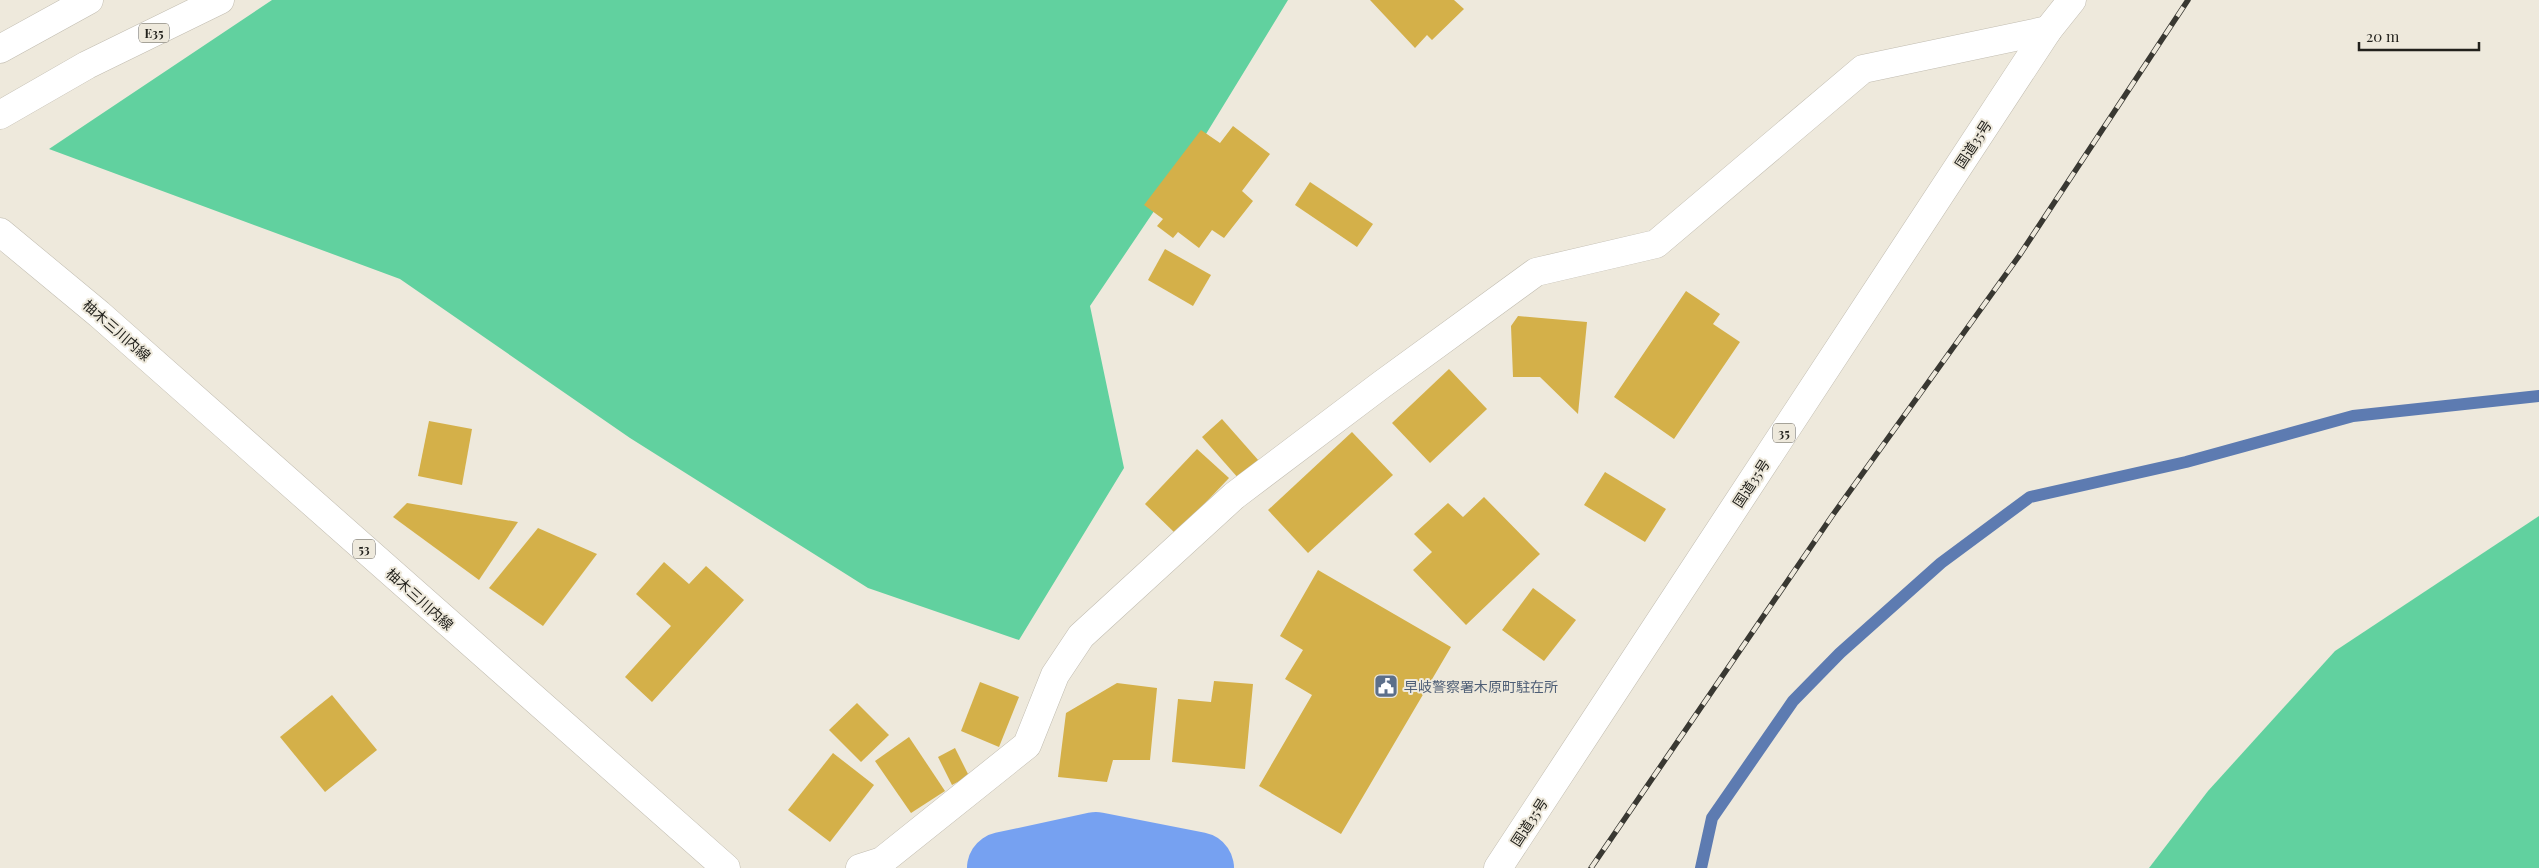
<svg xmlns="http://www.w3.org/2000/svg" width="2539" height="868" font-family="'Playfair Display','Noto Sans JP',serif">
  <style>
    .forest { fill: #61d19f }
    .lines { fill: none; stroke-linecap: round; stroke-linejoin: round }
    .stream { stroke: #5d7bb1; stroke-width: 12 }
    .river { stroke: #76a1f1; stroke-width: 72 }
    .building { fill: #d4b049 }
    .minor-casing { stroke: #c1bcb0; stroke-width: 29 }
    .primary-casing { stroke: #c1bcb0; stroke-width: 29 }
    .trunk-casing { stroke: #c1bcb0; stroke-width: 29 }
    .motorway-casing { stroke: #c1bcb0; stroke-width: 29 }
    .minor { stroke: #fff; stroke-width: 28 }
    .primary { stroke: #fff; stroke-width: 28 }
    .trunk { stroke: #fff; stroke-width: 28 }
    .motorway { stroke: #fff; stroke-width: 28 }
    .rail-casing { stroke: #393832; stroke-width: 5.5 }
    .rail { stroke: #eee9dc; stroke-width: 4; stroke-dasharray: 11; stroke-linecap: butt }
    .labels { text-anchor: middle; dominant-baseline: central; stroke-width: 4; stroke-linejoin: round; paint-order: stroke }
    .shield { fill: #eee9dc; stroke: #5f5d56; stroke-width: 1 }
    .shield-label { font-size: 12px; font-weight: bold; fill: #22211c }
    .street-label { font-size: 14px; fill: #22211c; stroke: #eee9dc }
    .service-label { font-size: 14px; fill: #4e5e75; stroke: #eee9dc; text-anchor: start }
  </style>
  <rect width="100%" height="100%" fill="#eee9dc"/>
  <!-- forest -->
  <g class="forest">
    <path d="M272 0H1288L1206 134 1090 306 1124 468 1019 640 868 588 630 438 400 279 49 149Z"/>
    <path d="M2539 516V868H2149L2208 791 2335 651Z"/>
  </g>
  <g class="lines">
    <!-- stream -->
    <path class="stream" d="M1701 868 1712 818 1793 701 1840 653 1941 563 2030 497 2186 462 2353 416 2539 396"/>
    <!-- river -->
    <path class="river" d="M1003 868 1096 848 1198 868"/>
  </g>
  <!-- building -->
  <g class="building">
    <path d="M1370 0H1454L1464 9 1432 40 1427 35 1415 48Z"/>
    <path d="M1233 126 1270 154 1242 191 1253 201 1224 238 1212 230 1199 248 1178 232 1173 238 1157 226 1163 219 1144 205 1201 130 1220 143Z"/>
    <path d="M1310 182 1373 224 1357 247 1295 205Z"/>
    <path d="M1165 249 1211 275 1193 306 1148 280Z"/>
    <path d="M1686 291 1720 314 1713 324 1740 342 1674 439 1614 397Z"/>
    <path d="M1518 316 1587 322 1578 414 1540 377H1513L1511 326Z"/>
    <path d="M1449 369 1487 409 1430 463 1392 423Z"/>
    <path d="M1222 419 1259 461 1239 479 1202 437Z"/>
    <path d="M429 421 472 429 462 485 418 476Z"/>
    <path d="M1352 432 1393 475 1308 553 1268 510Z"/>
    <path d="M1197 449 1229 478 1176 534 1145 504Z"/>
    <path d="M1605 472 1666 509 1645 542 1584 505Z"/>
    <path d="M1484 497 1540 554 1466 625 1413 570 1432 552 1414 534 1448 503 1463 517Z"/>
    <path d="M407 503 518 522 479 580 393 517Z"/>
    <path d="M538 528 597 554 543 626 489 588Z"/>
    <path d="M664 562 689 584 706 566 744 600 652 702 625 677 671 626 636 594Z"/>
    <path d="M1318 570 1451 647 1341 834 1259 786 1312 695 1285 679 1303 650 1280 636Z"/>
    <path d="M1533 588 1576 620 1544 661 1502 630Z"/>
    <path d="M1214 681 1253 684 1245 769 1172 762 1178 699 1211 702Z"/>
    <path d="M980 682 1019 697 999 747 961 731Z"/>
    <path d="M1117 683 1157 688 1150 760H1113L1107 782 1058 777 1066 713Z"/>
    <path d="M332 695 377 750 325 792 280 737Z"/>
    <path d="M857 703 889 735 861 762 829 730Z"/>
    <path d="M909 737 945 791 911 813 875 761Z"/>
    <path d="M955 748 969 776 952 785 938 757Z"/>
    <path d="M833 753 874 785 830 842 788 810Z"/>
  </g>
  <g class="lines">
    <!-- minor casing -->
    <g class="minor-casing">
      <path id="minor" d="M860 868 882 861 1027 745 1055 675 1081 636 1234 496 1381 385 1536 272 1656 244 1863 69 2048 30"/>
    </g>
    <!-- primary casing -->
    <g class="primary-casing">
      <path id="primary" d="M0 232 99 314 726 868"/>
    </g>
    <!-- trunk casing -->
    <g class="trunk-casing">
      <path id="trunk" d="M1498 868 2048 30 2072 0"/>
    </g>
    <!-- motorway casing -->
    <g class="motorway-casing">
      <g id="motorway">
        <path d="M0 49 89 0"/>
        <path d="M0 115 87 65 220 0"/>
      </g>
    </g>
    <!-- minor -->
    <use href="#minor" class="minor"/>
    <!-- primary -->
    <use href="#primary" class="primary"/>
    <!-- trunk -->
    <use href="#trunk" class="trunk"/>
    <!-- motorway -->
    <use href="#motorway" class="motorway"/>
    <!-- rail casing -->
    <g class="rail-casing">
      <path id="rail" d="M1591 868 1832 516 2019 256 2188 0"/>
    </g>
    <!-- rail -->
    <use href="#rail" class="rail"/>
  </g>
  <!-- icons -->
  <defs>
    <g id="civic-square" transform="scale(1.25)"><rect x="-9" y="-9" width="18" height="18" rx="4" fill="#5c6f8a" stroke="#eee9dc"/><path d="M-.6-6.5H3V-4.5H.6V-3L4-1V1h2V6H-6V1h2V-1L-.6-3ZM-1.2 2.5V6h2.4V2.5Z" fill="#fff"/></g>
  </defs>
  <g fill-rule="evenodd">
    <use href="#civic-square" x="1386" y="686"/>
  </g>
  <g class="labels">
    <!-- shield labels -->
    <g class="shield">
      <rect x="139" y="23.5" width="30" height="19" rx="4"/>
      <rect x="1773" y="423.5" width="22" height="19" rx="4"/>
      <rect x="353" y="539.5" width="22" height="19" rx="4"/>
    </g>
    <g class="shield-label">
      <text x="154" y="33">E35</text>
      <text x="1784" y="433">35</text>
      <text x="364" y="549">53</text>
    </g>
    <!-- street labels -->
    <g class="street-label">
      <text transform="translate(1973 144) rotate(-57)">国道35号</text>
      <text transform="translate(117 330) rotate(41)">柚木三川内線</text>
      <text transform="translate(1751 483) rotate(-57)">国道35号</text>
      <text transform="translate(420 599) rotate(42)">柚木三川内線</text>
      <text transform="translate(1529 822) rotate(-57)">国道35号</text>
    </g>
    <!-- service labels -->
    <g class="service-label">
      <text x="1404" y="686">早岐警察署木原町駐在所</text>
    </g>
  </g>
  <!-- scale -->
  <path d="M2359 42v8h120v-8" fill="none" stroke="#22211c" stroke-width="2.5"/>
  <text x="2366" y="42" font-size="15" fill="#22211c" stroke="#eee9dc" stroke-width="4" paint-order="stroke">20 m</text>
</svg>
